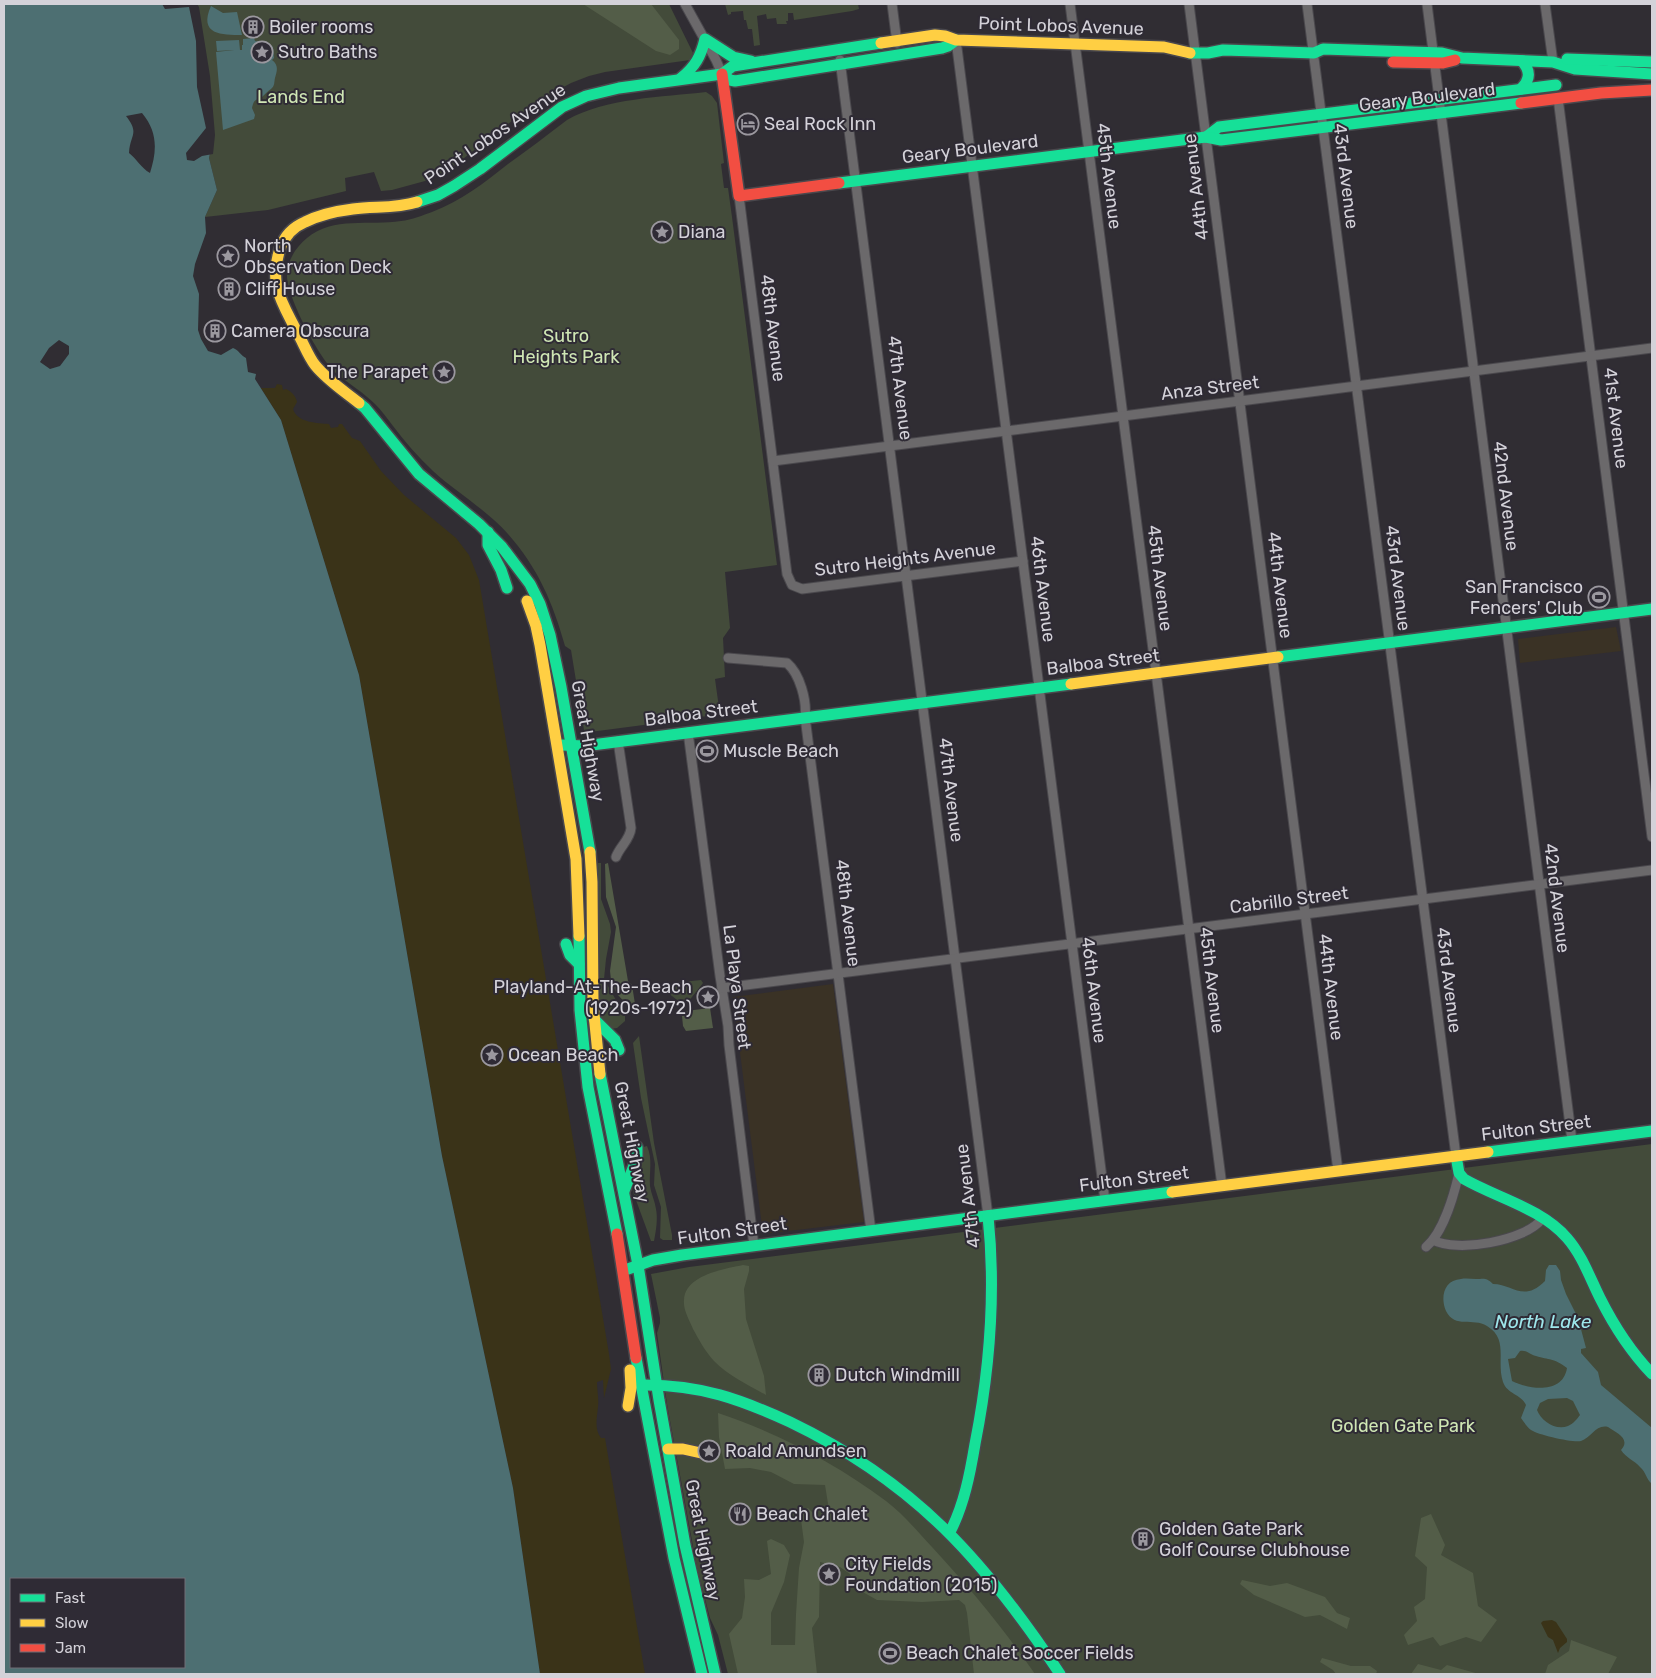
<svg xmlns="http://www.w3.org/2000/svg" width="1656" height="1678" font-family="Rubik,sans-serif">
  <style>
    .commercial { fill: #3a3225 }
    .green { fill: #434b3a }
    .forest { fill: #535d48 }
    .sand { fill: #3a3318 }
    .water { fill: #4d6f72; fill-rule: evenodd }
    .pier { fill: #302d33 }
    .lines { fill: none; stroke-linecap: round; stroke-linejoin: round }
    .street-casing { stroke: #4a484d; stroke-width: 11 }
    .fast-casing { stroke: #4a484d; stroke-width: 14 }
    .slow-casing { stroke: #4a484d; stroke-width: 14 }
    .jam-casing { stroke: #4a484d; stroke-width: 14 }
    .street { stroke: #6b696b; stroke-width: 9 }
    .fast { stroke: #16e098; stroke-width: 11 }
    .slow { stroke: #ffcf43; stroke-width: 11 }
    .jam { stroke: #f24e42; stroke-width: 11 }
    .labels { text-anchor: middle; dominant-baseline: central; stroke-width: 4; stroke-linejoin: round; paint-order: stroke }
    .street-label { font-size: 18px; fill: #d4d2d9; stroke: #2f2b35 }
    .poi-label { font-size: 18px; fill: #d4d2d9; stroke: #2f2b35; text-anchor: start }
    .park-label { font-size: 18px; fill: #cfe6b4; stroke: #2f2b35 }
    .water-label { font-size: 19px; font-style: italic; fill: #9ee6eb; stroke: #2f2b35 }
  </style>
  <rect width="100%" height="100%" fill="#302d33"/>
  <!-- commercial -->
  <g class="commercial">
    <path d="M1616 627 1621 651 1520 663 1518 639Z"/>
    <path d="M833 984 864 1222 763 1234 733 997Z"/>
  </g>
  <!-- green -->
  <g class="green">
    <path d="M194 4H669L693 53 690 60 605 72 589 76 571 83 545 97 526 110 446 172 425 181 392 190 381 191 374 172 345 178 346 191 268 210 205 217 217 190 209 158 212 144Z"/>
    <path d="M725 4H858L859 9 852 11 794 20 793 13H788V21H786L787 24H777L776 18 767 19 766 14 757 16 760 45 754 46 752 29H748L746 20H744L743 11 731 12V14L728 15Z"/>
    <path d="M706 92 712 96 717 103 724 163 721 164 724 188H728L732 217 777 565 725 572 730 628 723 638 725 677 715 679 720 715 675 719 674 721 590 732 584 730 571 650 565 646C553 603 538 568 508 534 487 510 457 493 433 471 418 457 405 442 393 426 387 418 381 410 375 404 363 392 349 384 336 373 320 360 287 297 287 276 287 261 295 248 307 238 333 216 370 226 401 221 412 220 423 215 432 212 461 201 484 183 508 164 528 150 547 135 567 120 605 98 663 97 706 92Z"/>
    <path d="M598 863H601V899L610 924 611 932 606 959 604 979 625 1016V1021L617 1028 610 1029 600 1017Z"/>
    <path d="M701 980 703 983 688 1002 681 1003 663 989 649 990 644 986Z"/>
    <path d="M639 1036 654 1143 672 1235V1240H663L660 1238 661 1207 654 1185 655 1164 641 1098 633 1043Z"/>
    <path d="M1652 1144V1674H728L718 1635 710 1618 697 1568 667 1404 657 1333 660 1323V1318L651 1274 689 1267Z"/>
    <path d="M647 1146C653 1159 649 1172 650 1186 651 1194 655 1201 656 1209 658 1219 656 1231 654 1241H651L633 1192 632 1183 640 1148Z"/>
  </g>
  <!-- forest -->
  <g class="forest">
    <path d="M583 4H651L679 40V49L670 55 656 51Z"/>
    <path d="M608 863 628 981 632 985 635 1004 630 1008 618 995 613 987 611 980 610 971 616 927 606 897 605 864Z"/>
    <path d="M710 1008 713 1028 686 1031 683 1026 682 1016 686 1011Z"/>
    <path d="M743 1265 749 1266V1271L744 1289 746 1319 764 1376 766 1395C748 1385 729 1376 714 1361 705 1351 699 1340 693 1329 689 1319 683 1310 684 1300 685 1275 724 1269 743 1265Z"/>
    <path d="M718 1413C778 1433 835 1463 886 1501 903 1514 918 1532 932 1547 969 1587 1004 1629 1035 1674H974L967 1613 965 1605 959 1600 922 1602 877 1600 861 1591 850 1574 840 1567 820 1562 819 1617 812 1628 817 1674H738L729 1634 742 1618 745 1597 744 1579 759 1580 771 1574 767 1541 771 1539 784 1545 790 1555 784 1582 771 1613V1645H795L796 1614 799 1568 804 1542 800 1512 808 1508 820 1520 830 1516 825 1485 794 1484 771 1472 750 1468 725 1469 719 1437Z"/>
    <path d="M1431 1514 1445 1545 1441 1555 1473 1573 1478 1606 1497 1620 1481 1642 1466 1637 1440 1646 1433 1637 1408 1645 1404 1635 1417 1621 1414 1607 1425 1599 1427 1567 1415 1556 1421 1518Z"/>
    <path d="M1242 1580 1270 1586 1287 1583 1325 1597 1337 1613 1350 1618 1347 1629 1320 1615 1305 1617 1254 1595 1240 1584Z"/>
    <path d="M1571 1640 1617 1657 1608 1674H1545L1548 1665 1569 1651Z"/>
    <path d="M1322 1658 1351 1666H1370L1377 1671 1376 1674H1336L1333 1670 1320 1662Z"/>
    <path d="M1418 1664 1441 1670 1447 1665 1479 1674H1411Z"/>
  </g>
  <!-- sand -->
  <g class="sand">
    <path d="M277 384 282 385 283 390 286 389C291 391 296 396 297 402L293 409C297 423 318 423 329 424L331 428 338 427 339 424H342L352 438 360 441 381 471 404 495 456 538 469 555 479 580 609 1354 611 1369 604 1398 603 1380 597 1382C597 1390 599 1399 598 1407 597 1417 594 1429 601 1438H605L645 1674H540L513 1488 442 1156 359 675 281 420 261 388H275Z"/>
    <path d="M1552 1620 1556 1622 1567 1639V1642L1560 1648 1558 1653 1553 1640 1548 1637 1541 1623 1543 1621Z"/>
  </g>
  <!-- water -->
  <g class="water">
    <path d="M4 4H194L212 144 209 158 217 190 205 217 206 233 195 264 193 276 199 294 198 330 201 339 208 351 221 355 233 348C239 350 240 355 246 358L248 372 256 374 255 379 281 420 359 675 442 1156 513 1488 540 1674H4ZM142 113C158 132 157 151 150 173 141 168 137 159 129 153 130 134 140 134 126 116ZM59 340 69 346V354L60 366 50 369 40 362 49 348ZM11 1579H184V1667H11Z"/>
    <path d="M211 6 223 13 237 12 242 35C222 35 198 35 211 6Z"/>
    <path d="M254 38 255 41 269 44 273 47 274 58 272 60C279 65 277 71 275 78 274 82 275 86 271 89 268 91 264 95 262 97 255 101 254 99 252 108L255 115 254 119 223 130 216 52 234 50 217 51 216 41 239 40 240 50H242V45H243V39Z"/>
    <path d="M1549 1265H1556L1560 1271 1561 1280 1566 1294 1578 1318 1586 1348 1581 1349V1353L1598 1372 1601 1385 1652 1428V1484C1646 1479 1646 1472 1640 1467 1634 1460 1626 1458 1621 1450 1631 1439 1617 1433 1608 1427 1596 1424 1591 1438 1581 1441 1574 1443 1538 1435 1531 1430 1527 1427 1524 1422 1521 1418L1526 1405C1521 1394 1507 1394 1503 1382 1496 1361 1509 1339 1487 1326 1473 1317 1455 1329 1446 1311 1440 1297 1444 1280 1461 1279 1466 1278 1471 1279 1476 1279 1484 1279 1486 1277 1493 1284 1513 1284 1523 1303 1545 1281L1546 1270ZM1520 1351C1527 1350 1529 1354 1536 1356 1549 1360 1554 1358 1567 1368 1563 1394 1530 1390 1512 1381L1508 1359 1515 1358ZM1567 1398 1573 1401 1580 1415C1577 1419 1573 1424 1568 1426 1556 1431 1541 1421 1537 1410L1540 1403 1548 1399Z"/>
  </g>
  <!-- pier -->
  <path class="pier" d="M162 4H197L199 7 210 76 215 135 213 154 202 156 194 161 187 160 186 153 206 128 197 87 196 41 189 7 165 9Z"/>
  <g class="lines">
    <!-- street casing -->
    <g class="street-casing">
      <g id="street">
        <path d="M685 4 716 60 722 74"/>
        <path d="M892 4 897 43"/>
        <path d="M1070 4 1222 1186"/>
        <path d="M1189 4 1338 1171"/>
        <path d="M1307 4 1456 1156"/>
        <path d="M1427 4 1572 1141"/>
        <path d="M1545 4 1553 62"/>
        <path d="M956 40 1105 1201"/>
        <path d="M840 60 988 1216"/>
        <path d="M1558 98 1652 837"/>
        <path d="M739 196 787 574 792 585 802 589 1023 561"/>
        <path d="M773 461 1652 348"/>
        <path d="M728 658 787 663C800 674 807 701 805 717L871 1231"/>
        <path d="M688 732 720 976 728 1026 729 1045 754 1246"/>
        <path d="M616 857C620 846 630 840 631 828L618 741"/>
        <path d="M722 988 1652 870"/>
        <path d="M1433 1240C1457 1253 1525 1241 1542 1219"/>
        <path d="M1426 1247C1443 1233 1454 1195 1459 1173"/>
      </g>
    </g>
    <!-- fast casing -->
    <g class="fast-casing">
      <g id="fast">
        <path d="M1190 53H1208L1223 50 1314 53 1323 49 1442 53 1462 58 1553 62 1575 69 1652 74"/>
        <path d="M1567 59 1652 62"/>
        <path d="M722 74 730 80 735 81 942 48 948 46 956 40"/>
        <path d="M681 78C695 67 701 56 705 39L733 57 751 61"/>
        <path d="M1521 89C1530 80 1531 71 1522 61"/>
        <path d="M1206 137 1219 127 1556 85"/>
        <path d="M839 183 1206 137 1221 140 1521 103"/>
        <path d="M417 202 438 195 454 186 480 169 562 107 586 96 619 88 722 74 733 66 881 43"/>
        <path d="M359 403 365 408 419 474 479 524 502 547 530 584 540 604 550 635 561 687 590 852"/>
        <path d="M488 532V545L501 570 507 588"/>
        <path d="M1278 657 1652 609"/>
        <path d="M562 745 584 746 1071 684"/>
        <path d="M579 936 580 1010 588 1087 617 1234"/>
        <path d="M566 944 570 955 579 964"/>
        <path d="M594 1019 615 1040 619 1050"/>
        <path d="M600 1074 638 1265 659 1400 685 1545 715 1674"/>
        <path d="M1488 1152 1652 1131"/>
        <path d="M1456 1156 1459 1173 1464 1179C1497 1198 1541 1208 1567 1238 1582 1255 1590 1278 1600 1298 1614 1326 1630 1351 1652 1374"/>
        <path d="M624 1191 637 1158V1147"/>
        <path d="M628 1269 653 1260 682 1255 1172 1192"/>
        <path d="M636 1358 674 1558 702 1674"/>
        <path d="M645 1385C701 1385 740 1399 790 1422 915 1482 985 1561 1060 1674"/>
        <path d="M950 1532C964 1505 970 1474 975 1444 990 1368 996 1293 988 1216"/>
      </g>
    </g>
    <!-- slow casing -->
    <g class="slow-casing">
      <g id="slow">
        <path d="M881 43 935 35 945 36 956 40 1164 47 1190 53"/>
        <path d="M359 403C344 391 327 380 315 365 308 356 303 342 297 332 282 302 268 284 280 249 284 237 293 227 305 222 319 215 337 211 353 209 375 206 395 209 417 202"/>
        <path d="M527 601 536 626 540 645 576 859 579 936"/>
        <path d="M1071 684 1278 657"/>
        <path d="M590 852 592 882 593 1004 600 1074"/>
        <path d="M1172 1192 1488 1152"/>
        <path d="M628 1406 631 1388 630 1370"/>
        <path d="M668 1449H683L701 1453"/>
      </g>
    </g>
    <!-- jam casing -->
    <g class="jam-casing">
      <g id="jam">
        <path d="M1393 62 1443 63 1455 60"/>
        <path d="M722 74 739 196 839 183"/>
        <path d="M1521 103 1601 93 1652 90"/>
        <path d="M617 1234 636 1358"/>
      </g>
    </g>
    <!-- street -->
    <use href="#street" class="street"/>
    <!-- fast -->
    <use href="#fast" class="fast"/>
    <!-- slow -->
    <use href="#slow" class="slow"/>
    <!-- jam -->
    <use href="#jam" class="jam"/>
  </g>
  <!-- icons -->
  <defs>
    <g id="building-ring" transform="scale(1.125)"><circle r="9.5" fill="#2f2b35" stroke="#9b989f" stroke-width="1.5"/><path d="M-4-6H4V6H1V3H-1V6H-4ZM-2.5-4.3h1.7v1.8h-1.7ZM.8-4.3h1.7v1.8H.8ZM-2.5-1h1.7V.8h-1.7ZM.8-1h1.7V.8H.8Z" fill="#9b989f"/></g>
    <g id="sight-ring" transform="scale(1.125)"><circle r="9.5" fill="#2f2b35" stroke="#9b989f" stroke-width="1.5"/><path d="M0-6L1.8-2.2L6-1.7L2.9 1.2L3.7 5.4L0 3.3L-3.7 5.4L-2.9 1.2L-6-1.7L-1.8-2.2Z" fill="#9b989f"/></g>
    <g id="hotel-ring" transform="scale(1.125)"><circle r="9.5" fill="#2f2b35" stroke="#9b989f" stroke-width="1.5"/><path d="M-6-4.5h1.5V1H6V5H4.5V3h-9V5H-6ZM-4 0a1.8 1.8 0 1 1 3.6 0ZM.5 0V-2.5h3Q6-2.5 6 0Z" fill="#9b989f"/></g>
    <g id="stadium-ring" transform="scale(1.125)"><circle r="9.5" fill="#2f2b35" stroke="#9b989f" stroke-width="1.5"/><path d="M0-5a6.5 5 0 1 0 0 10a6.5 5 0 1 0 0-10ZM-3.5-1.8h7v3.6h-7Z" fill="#9b989f"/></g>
    <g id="restaurant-ring" transform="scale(1.125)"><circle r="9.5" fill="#2f2b35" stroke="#9b989f" stroke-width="1.5"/><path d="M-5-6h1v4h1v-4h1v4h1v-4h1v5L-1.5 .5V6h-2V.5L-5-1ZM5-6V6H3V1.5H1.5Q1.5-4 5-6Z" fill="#9b989f"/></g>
  </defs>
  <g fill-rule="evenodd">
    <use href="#building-ring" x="253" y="27"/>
    <use href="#sight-ring" x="262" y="52"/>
    <use href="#hotel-ring" x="748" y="124"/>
    <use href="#sight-ring" x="662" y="232"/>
    <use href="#sight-ring" x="228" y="256"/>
    <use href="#building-ring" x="229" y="289"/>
    <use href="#building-ring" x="215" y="331"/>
    <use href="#sight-ring" x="444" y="372"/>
    <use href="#stadium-ring" x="1599" y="597"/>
    <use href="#stadium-ring" x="707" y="751"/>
    <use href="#sight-ring" x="708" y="997"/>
    <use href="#sight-ring" x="492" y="1055"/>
    <use href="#building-ring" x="819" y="1375"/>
    <use href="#sight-ring" x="709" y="1451"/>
    <use href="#restaurant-ring" x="740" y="1514"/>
    <use href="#building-ring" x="1143" y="1539"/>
    <use href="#sight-ring" x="829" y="1574"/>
    <use href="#stadium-ring" x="890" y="1653"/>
  </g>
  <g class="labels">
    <!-- street labels -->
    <g class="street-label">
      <text transform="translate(1061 26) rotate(2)">Point Lobos Avenue</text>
      <text transform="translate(1427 97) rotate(-7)">Geary Boulevard</text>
      <text transform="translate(495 134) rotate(-34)">Point Lobos Avenue</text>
      <text transform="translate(970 149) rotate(-7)">Geary Boulevard</text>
      <text transform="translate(1109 176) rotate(83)">45th Avenue</text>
      <text transform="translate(1346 176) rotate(83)">43rd Avenue</text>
      <text transform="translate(1196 187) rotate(-97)">44th Avenue</text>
      <text transform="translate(773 328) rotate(83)">48th Avenue</text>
      <text transform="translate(900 388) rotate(83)">47th Avenue</text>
      <text transform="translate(1210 388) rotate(-7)">Anza Street</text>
      <text transform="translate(1616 418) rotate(83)">41st Avenue</text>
      <text transform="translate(1506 496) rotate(83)">42nd Avenue</text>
      <text transform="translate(905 559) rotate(-7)">Sutro Heights Avenue</text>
      <text transform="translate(1160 578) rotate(83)">45th Avenue</text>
      <text transform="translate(1398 578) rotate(83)">43rd Avenue</text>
      <text transform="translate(1280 585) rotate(83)">44th Avenue</text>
      <text transform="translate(1043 589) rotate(83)">46th Avenue</text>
      <text transform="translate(1103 662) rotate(-7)">Balboa Street</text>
      <text transform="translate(701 713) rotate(-7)">Balboa Street</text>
      <text transform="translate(588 741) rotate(80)">Great Highway</text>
      <text transform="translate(951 790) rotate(83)">47th Avenue</text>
      <text transform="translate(1557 898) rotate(83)">42nd Avenue</text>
      <text transform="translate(1289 900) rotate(-7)">Cabrillo Street</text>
      <text transform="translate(848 913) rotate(83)">48th Avenue</text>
      <text transform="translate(1212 980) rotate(83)">45th Avenue</text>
      <text transform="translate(1449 980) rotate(83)">43rd Avenue</text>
      <text transform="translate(737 987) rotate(83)">La Playa Street</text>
      <text transform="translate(1331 987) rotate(83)">44th Avenue</text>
      <text transform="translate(1094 990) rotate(83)">46th Avenue</text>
      <text transform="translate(1536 1128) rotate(-7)">Fulton Street</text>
      <text transform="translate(632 1142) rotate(79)">Great Highway</text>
      <text transform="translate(1134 1179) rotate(-7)">Fulton Street</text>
      <text transform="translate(968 1196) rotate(-97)">47th Avenue</text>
      <text transform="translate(732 1231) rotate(-8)">Fulton Street</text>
      <text transform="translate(703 1540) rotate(79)">Great Highway</text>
    </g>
    <!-- poi labels -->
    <g class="poi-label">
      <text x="269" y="27">Boiler rooms</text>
      <text x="278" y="52">Sutro Baths</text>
      <text x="764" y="124">Seal Rock Inn</text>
      <text x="678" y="232">Diana</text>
      <text x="244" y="246">North<tspan x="244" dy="21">Observation Deck</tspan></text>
      <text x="245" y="289">Cliff House</text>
      <text x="231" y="331">Camera Obscura</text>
      <text x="428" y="372" text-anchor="end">The Parapet</text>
      <text x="1583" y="587" text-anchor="end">San Francisco<tspan x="1583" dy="21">Fencers' Club</tspan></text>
      <text x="723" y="751">Muscle Beach</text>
      <text x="692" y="987" text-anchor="end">Playland-At-The-Beach<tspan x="692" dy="21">(1920s-1972)</tspan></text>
      <text x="508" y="1055">Ocean Beach</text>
      <text x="835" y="1375">Dutch Windmill</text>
      <text x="725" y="1451">Roald Amundsen</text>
      <text x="756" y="1514">Beach Chalet</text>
      <text x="1159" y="1529">Golden Gate Park<tspan x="1159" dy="21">Golf Course Clubhouse</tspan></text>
      <text x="845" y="1564">City Fields<tspan x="845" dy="21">Foundation (2015)</tspan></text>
      <text x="906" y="1653">Beach Chalet Soccer Fields</text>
    </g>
    <!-- park labels -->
    <g class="park-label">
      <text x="301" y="97">Lands End</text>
      <text x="566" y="336">Sutro<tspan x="566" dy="21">Heights Park</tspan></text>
      <text x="1403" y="1426">Golden Gate Park</text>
    </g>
    <!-- water labels -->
    <g class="water-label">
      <text x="1543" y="1321">North Lake</text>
    </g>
  </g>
  <!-- border -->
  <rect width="1656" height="1678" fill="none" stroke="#d4d2d9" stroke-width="10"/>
  <!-- legend -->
  <rect x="10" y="1578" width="175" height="90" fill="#2f2b35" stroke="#716e77"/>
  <rect x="20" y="1594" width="25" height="8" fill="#16e098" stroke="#716e77"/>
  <text x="55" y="1603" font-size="15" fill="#d4d2d9">Fast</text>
  <rect x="20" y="1619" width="25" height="8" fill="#ffcf43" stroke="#716e77"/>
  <text x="55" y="1628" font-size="15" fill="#d4d2d9">Slow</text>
  <rect x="20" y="1644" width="25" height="8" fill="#f24e42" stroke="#716e77"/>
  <text x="55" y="1653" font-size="15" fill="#d4d2d9">Jam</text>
</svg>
